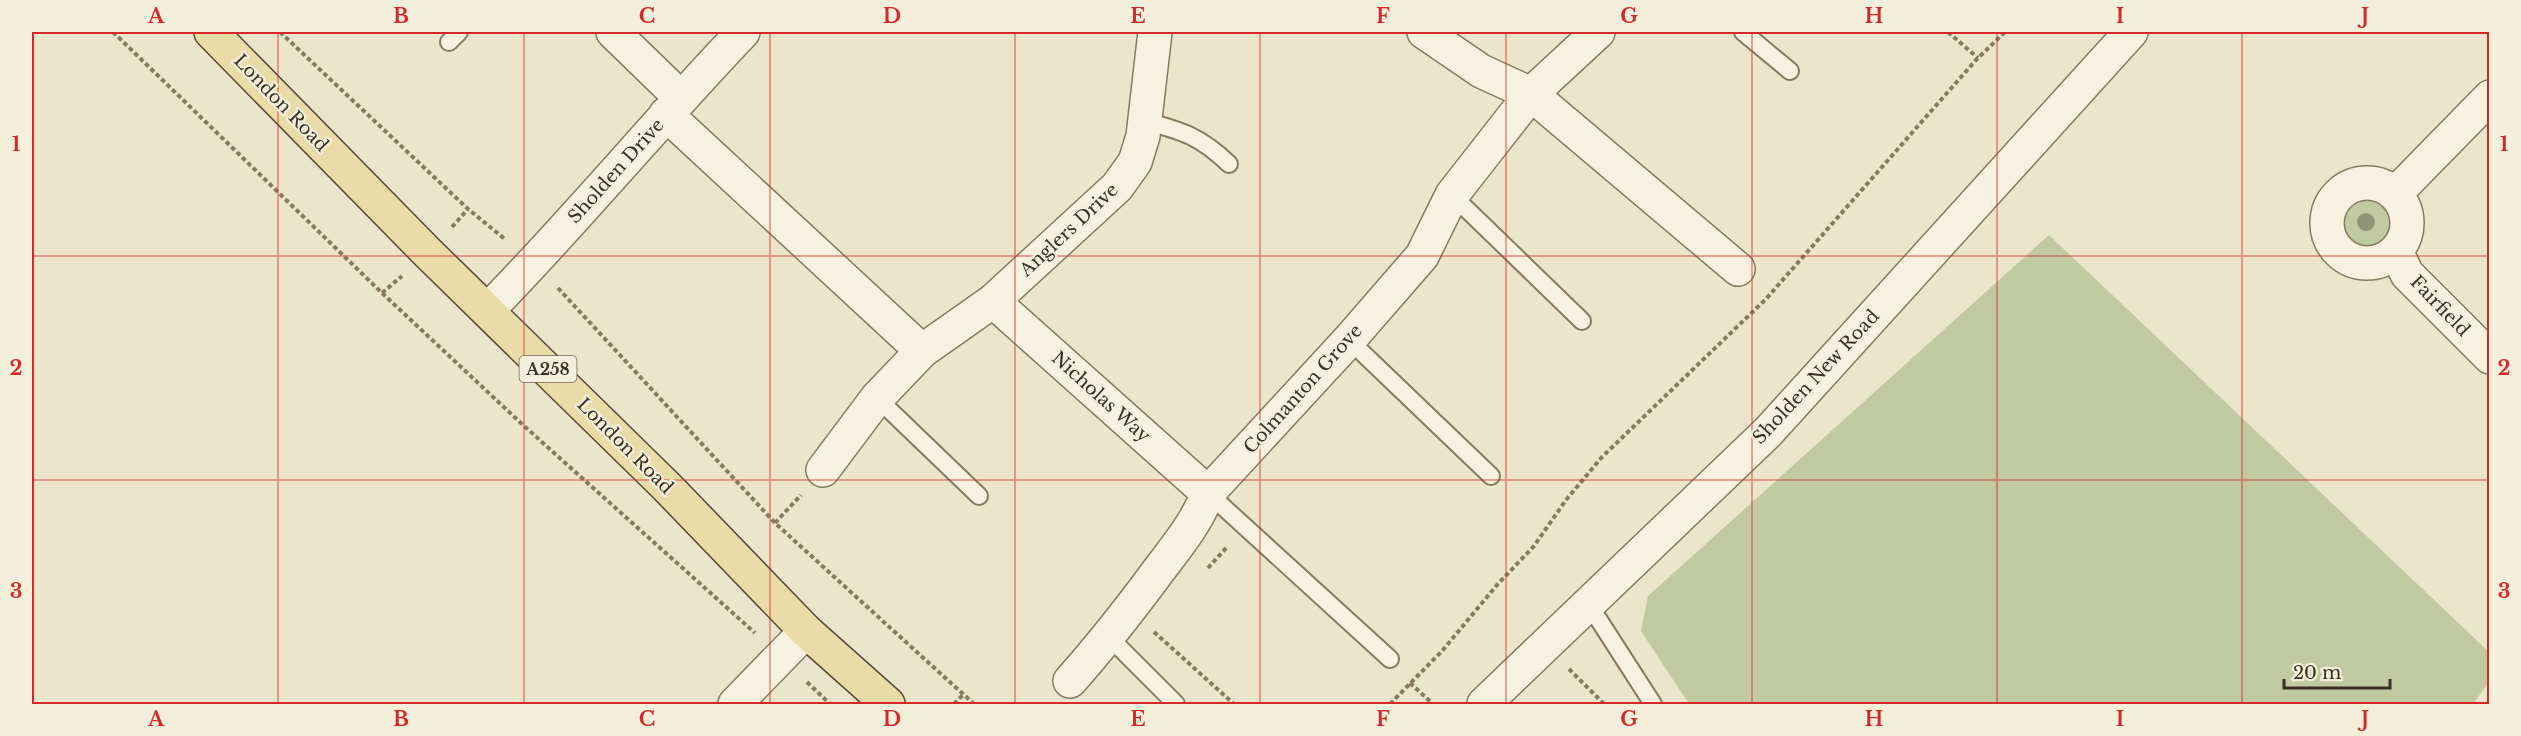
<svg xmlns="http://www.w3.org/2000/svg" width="2521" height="736" font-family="'Libre Baskerville',serif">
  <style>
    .green { fill: #c0c9a0 }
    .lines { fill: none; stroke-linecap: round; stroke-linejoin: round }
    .service-casing { stroke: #877a61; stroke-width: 20 }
    .minor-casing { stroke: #877a61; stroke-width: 36 }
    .tertiary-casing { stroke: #877a61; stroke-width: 36 }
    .primary-casing { stroke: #564835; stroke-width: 36 }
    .path { stroke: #877a61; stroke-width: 4; stroke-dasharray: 4.5 3; stroke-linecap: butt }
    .service { stroke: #f7f2df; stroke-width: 16 }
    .minor { stroke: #f7f2df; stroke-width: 33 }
    .tertiary { stroke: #f7f2df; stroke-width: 33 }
    .primary { stroke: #eadca9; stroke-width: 33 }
    .tree { fill: #909574 }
    .grid { fill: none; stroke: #d62828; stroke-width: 1.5; stroke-opacity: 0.55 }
    .labels { text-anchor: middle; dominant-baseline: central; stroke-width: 4.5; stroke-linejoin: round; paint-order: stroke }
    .shield { fill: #f3efdb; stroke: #72695a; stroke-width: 1.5 }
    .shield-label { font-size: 16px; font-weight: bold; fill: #3a3023 }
    .street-label { font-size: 18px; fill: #3a3023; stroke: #f3efdb }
    .neatline { fill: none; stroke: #d62828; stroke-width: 2 }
    .grid-label { font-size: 20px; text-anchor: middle; font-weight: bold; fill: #d62828 }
  </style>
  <rect width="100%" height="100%" fill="#ebe5cc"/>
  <!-- green -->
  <g class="green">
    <circle cx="2367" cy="223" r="26"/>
    <path d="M2049 235 2489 652V682L2473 704H1689L1641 631 1648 596Z"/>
  </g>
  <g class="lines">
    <!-- service casing -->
    <g class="service-casing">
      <g id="service">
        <path d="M1743 32 1790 71"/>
        <path d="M449 42 459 32"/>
        <path d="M1145 121C1182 131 1200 136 1229 164"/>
        <path d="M1452 195 1582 321"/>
        <path d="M1349 340 1491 476"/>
        <path d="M877 398 979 496"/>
        <path d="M1208 493 1390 659"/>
        <path d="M1588 603 1653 704"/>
        <path d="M1109 637 1176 704"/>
      </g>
    </g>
    <!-- minor casing -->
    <g class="minor-casing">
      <g id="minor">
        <path d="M613 32 680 97"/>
        <path d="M1598 32 1531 94 1738 269"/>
        <path d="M666 114 922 351"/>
        <circle cx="2367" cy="223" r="40"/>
        <path d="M2395 194 2490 97"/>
        <path d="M2396 251 2407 274 2490 357"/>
        <path d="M993 301 1208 493"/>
        <path d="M488 310C576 220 656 123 743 32"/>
        <path d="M823 470 877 398 922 351 993 301 1117 187 1135 162 1143 136 1155 32"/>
        <path d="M1070 681C1102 645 1131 608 1159 570 1178 545 1197 522 1208 493L1349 340 1422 256 1452 195 1531 94 1481 71 1424 32"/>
        <path d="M735 704 806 631"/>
      </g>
    </g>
    <!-- tertiary casing -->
    <g class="tertiary-casing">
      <path id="tertiary" d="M1484 704 1768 432 2131 32"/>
    </g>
    <!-- primary casing -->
    <g class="primary-casing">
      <path id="primary" d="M211 32 428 253 667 487 806 631 888 704"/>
    </g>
    <!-- path -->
    <g class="path">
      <path d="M113 32 382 293 523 425 755 633"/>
      <path d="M280 32 468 209 506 240"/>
      <path d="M1948 32 1978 58"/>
      <path d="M452 227 468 209"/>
      <path d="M558 288 775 523 974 704"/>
      <path d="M382 293 402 276"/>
      <path d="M775 523 801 495"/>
      <path d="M1208 568 1227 547"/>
      <path d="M1154 632 1234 704"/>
      <path d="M1569 669 1604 704"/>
      <path d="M807 682 830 704"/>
      <path d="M1410 683 1433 704"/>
      <path d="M954 704 963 695"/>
      <path d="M1390 704 1442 651 1497 585 1534 546 1566 500 1602 457 1766 299 1976 60 2005 32"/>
    </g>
    <!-- service -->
    <use href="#service" class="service"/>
    <!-- minor -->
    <use href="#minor" class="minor"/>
    <!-- tertiary -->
    <use href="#tertiary" class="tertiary"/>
    <!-- primary -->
    <use href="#primary" class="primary"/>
  </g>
  <!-- trees -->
  <circle class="tree" cx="2366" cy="222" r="9"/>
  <!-- grid -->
  <path class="grid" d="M278 32V704M524 32V704M770 32V704M1015 32V704M1260 32V704M1506 32V704M1752 32V704M1997 32V704M2242 32V704M32 256H2490M32 480H2490"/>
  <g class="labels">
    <!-- shield labels -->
    <rect class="shield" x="519.5" y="356" width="57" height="26" rx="4.5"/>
    <g class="shield-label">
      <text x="548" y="369">A258</text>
    </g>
    <!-- street labels -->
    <g class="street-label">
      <text transform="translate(281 103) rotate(46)">London Road</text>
      <text transform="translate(616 171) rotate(-48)">Sholden Drive</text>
      <text transform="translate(1069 230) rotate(-43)">Anglers Drive</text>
      <text transform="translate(2440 306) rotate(46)">Fairfield</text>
      <text transform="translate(1816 377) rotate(-47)">Sholden New Road</text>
      <text transform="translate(1303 389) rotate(-48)">Colmanton Grove</text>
      <text transform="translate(1101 397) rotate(42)">Nicholas Way</text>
      <text transform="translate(625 446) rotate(45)">London Road</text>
    </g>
  </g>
  <!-- border -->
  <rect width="2521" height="736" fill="none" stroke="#f3efdb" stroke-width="66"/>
  <!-- scale -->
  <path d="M2284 679v9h106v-9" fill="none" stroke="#3a3023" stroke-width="3"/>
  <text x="2293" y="679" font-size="18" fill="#3a3023" stroke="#f3efdb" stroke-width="4.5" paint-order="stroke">20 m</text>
  <rect x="33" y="33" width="2455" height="670" class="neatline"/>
  <g class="grid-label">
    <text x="156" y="23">A</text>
    <text x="401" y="23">B</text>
    <text x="647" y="23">C</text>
    <text x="892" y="23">D</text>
    <text x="1138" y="23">E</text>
    <text x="1383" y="23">F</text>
    <text x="1629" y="23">G</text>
    <text x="1874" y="23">H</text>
    <text x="2120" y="23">I</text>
    <text x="2365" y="23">J</text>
    <text x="16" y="151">1</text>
    <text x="2504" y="151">1</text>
    <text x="16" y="375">2</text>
    <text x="2504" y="375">2</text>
    <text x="16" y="598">3</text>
    <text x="2504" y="598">3</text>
    <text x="156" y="726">A</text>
    <text x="401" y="726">B</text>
    <text x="647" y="726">C</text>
    <text x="892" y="726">D</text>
    <text x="1138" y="726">E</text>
    <text x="1383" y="726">F</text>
    <text x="1629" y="726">G</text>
    <text x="1874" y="726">H</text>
    <text x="2120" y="726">I</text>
    <text x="2365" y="726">J</text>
  </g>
</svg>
